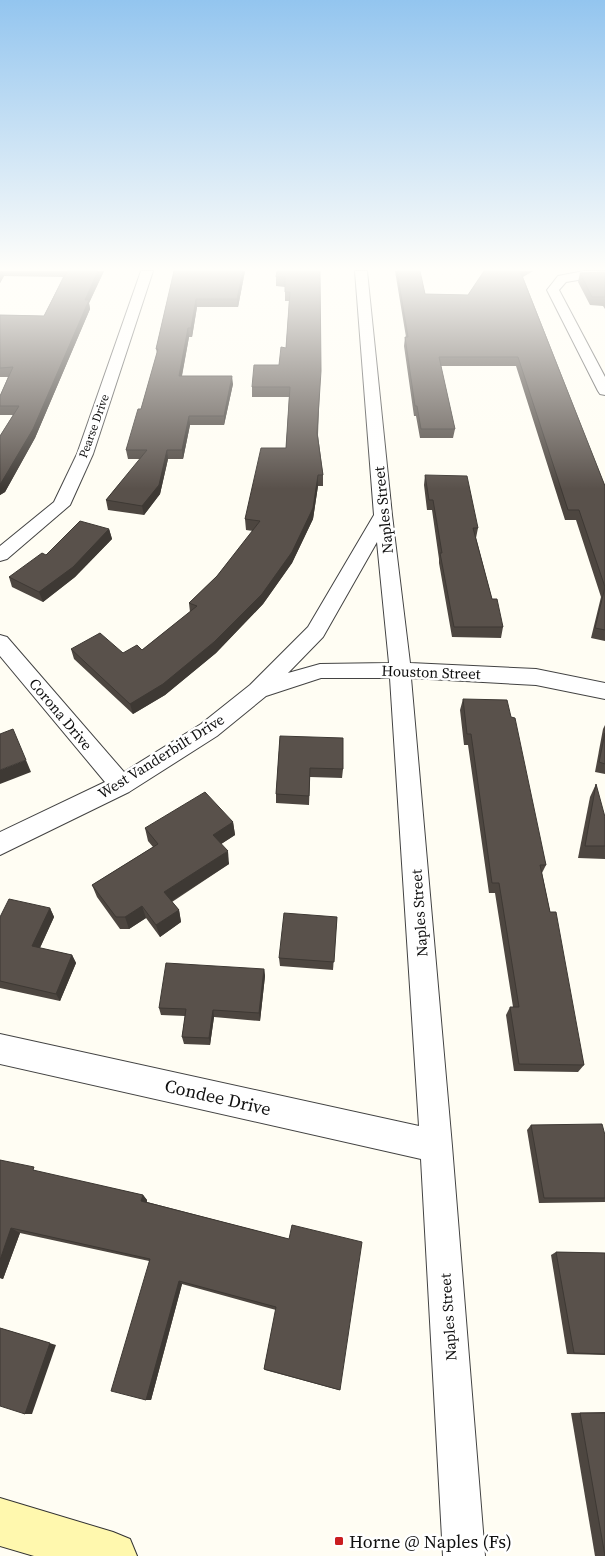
<svg xmlns="http://www.w3.org/2000/svg" width="605" height="1556" font-family="'Source Serif 4',serif">
  <style>
    .lines { fill: none; stroke-linecap: round; stroke-linejoin: round }
    .street-casing { stroke: #434343; stroke-width: 2 }
    .secondary-casing { stroke: #323232; stroke-width: 2 }
    .street { fill: #fff; fill-rule: evenodd }
    .secondary { fill: #fff8ae; fill-rule: evenodd }
    .wall { fill: #4d4640 }
    .shaded-wall { fill: #3e3934 }
    .building { fill: #59514b; stroke: #3e3934 }
    .poi-dot { fill: #ca1d20; stroke: #fff; stroke-width: 2 }
    .labels { text-anchor: middle; dominant-baseline: central; stroke-width: 5; stroke-linejoin: round; paint-order: stroke }
    .far-street-label { font-size: 12px; fill: #101010; stroke: #fff }
    .street-label { font-size: 15px; fill: #101010; stroke: #fff }
    .near-street-label { font-size: 18px; fill: #101010; stroke: #fff }
    .near-poi-label { font-size: 18px; fill: #101010; stroke: #fff; text-anchor: start }
  </style>
  <rect width="100%" height="100%" fill="#fffdf3"/>
  <g class="lines">
    <!-- street casing -->
    <g class="street-casing">
      <g id="street">
        <path d="M141 271H153L93 454 70 505 7 559 0 561V546L54 502 77 454Z"/>
        <path d="M355 271H367L392 515 410 663 536 669 605 683V699L536 685 411 678 452 1146 485 1556H443L421 1159 0 1064V1034L419 1126 390 678H321L266 696 217 736 129 792 0 855V832L105 782 0 656V635L7 637 124 772 201 724 250 685 308 627 374 515ZM377 542 389 663 320 664 288 673 323 637Z"/>
        <path d="M584 271H605V279H584L566 282 559 290 605 377V395L600 394 598 391 547 290 558 276Z"/>
      </g>
    </g>
    <!-- secondary casing -->
    <g class="secondary-casing">
      <path id="secondary" d="M0 1498 113 1532 130 1539 137 1556H34L0 1546Z"/>
    </g>
    <!-- street -->
    <use href="#street" class="street"/>
    <!-- secondary -->
    <use href="#secondary" class="secondary"/>
  </g>
  <!-- wall -->
  <g class="wall">
    <path d="M0 271H104L89 303 90 309 35 438 5 492 0 495V436L13 415H0V396L8 377H0V315L44 316 63 277 4 276 0 283Z"/>
    <path d="M174 271H245L238 307H197L192 337H189L182 376 233 384 224 425H190L183 459H168L160 494 144 515 108 510 106 500 140 459H128L126 450 141 409 157 353 156 349Z"/>
    <path d="M320 271V381L318 435 323 475V486H318L313 519 292 563 263 604 216 653 165 695 133 714 74 659 71 649 123 653 142 650 190 612 189 603 217 576 253 531 246 530 245 519 286 448 289 397H252V387L279 365 286 348 289 301H285V287L276 286V277Z"/>
    <path d="M395 271H420L425 294 468 295 484 271H533L523 277 605 486V641L591 638 601 597 576 520H565L516 366H441L455 429 453 438H420L416 416H414L404 346 405 337H406Z"/>
    <path d="M605 272V309L603 306 590 305 578 282 580 273Z"/>
    <path d="M425 475 478 528 476 538 492 599 503 627 501 638 452 637 439 563V559L432 510H427L424 485Z"/>
    <path d="M109 529 112 539 75 577 43 602 12 587 9 577 46 555Z"/>
    <path d="M463 699 511 717 546 865 542 873 550 912 584 1065 578 1072 514 1071 506 1015 510 1007H513L495 893H489L468 745H464L460 710Z"/>
    <path d="M605 725V774L595 772 603 729Z"/>
    <path d="M280 736 343 769 342 778 310 777 309 805 276 803V794Z"/>
    <path d="M596 784 605 846V859L578 858 590 797Z"/>
    <path d="M233 822 235 835 221 844 229 864 172 902 179 910 181 922 160 937 146 918 129 929H120L97 897 92 885 153 847 148 841 145 828Z"/>
    <path d="M50 908 54 917 40 948 72 955 76 963 60 1001 0 988V917Z"/>
    <path d="M337 917 333 970 280 966 279 958Z"/>
    <path d="M264 969 265 976 260 1021 214 1017 210 1045 184 1044 182 1037 185 1016 161 1015 159 1008Z"/>
    <path d="M531 1125 605 1135V1202L539 1203 527 1130Z"/>
    <path d="M0 1160 39 1172 143 1195 147 1200V1202L289 1239 340 1390H339L265 1370 264 1369 276 1310 182 1284 151 1400H146L149 1261 20 1233 3 1279 0 1278Z"/>
    <path d="M556 1252 605 1253V1355L567 1354 551 1255Z"/>
    <path d="M605 1412V1556H595L571 1413Z"/>
  </g>
  <!-- shaded-wall -->
  <g class="shaded-wall">
    <path d="M0 271H3L4 276 0 283Z"/>
    <path d="M98 271H104L89 303 90 309 35 438 5 492 0 495V484Z"/>
    <path d="M243 271H245L238 307 237 299Z"/>
    <path d="M520 271H533L518 279Z"/>
    <path d="M196 299 197 307 192 337 191 328Z"/>
    <path d="M188 328 189 337 180 385 179 376Z"/>
    <path d="M232 376 233 384 224 425V416Z"/>
    <path d="M189 416 190 425 183 459 182 450Z"/>
    <path d="M167 450 168 459 160 494 144 515 142 506Z"/>
    <path d="M318 475V486L313 519 292 563 263 604 216 653 165 695 133 714 130 704Z"/>
    <path d="M109 529 112 539 75 577 43 602 39 592Z"/>
    <path d="M26 760 31 772 0 784V770Z"/>
    <path d="M233 822 235 835 215 848 213 835Z"/>
    <path d="M228 851 229 864 167 904 164 892Z"/>
    <path d="M142 906 146 918 129 929 125 917Z"/>
    <path d="M50 908 54 917 37 954 32 946Z"/>
    <path d="M179 910 181 922 160 937 156 925Z"/>
    <path d="M72 955 76 963 60 1001 56 994Z"/>
    <path d="M264 969 265 976 260 1021 259 1013Z"/>
    <path d="M213 1010 214 1017 210 1045 209 1038Z"/>
    <path d="M143 1195 147 1200 146 1206 141 1201Z"/>
    <path d="M11 1228 20 1233 3 1279 0 1278V1260Z"/>
    <path d="M179 1281 182 1284 151 1400H146Z"/>
    <path d="M0 1328 56 1345 32 1414H25Z"/>
  </g>
  <!-- building -->
  <g class="building">
    <path d="M67 271H98L85 300H89L33 429 1 483 0 484V436L19 406H0V396L13 367 0 368V315L44 316Z"/>
    <path d="M174 271H243L237 299H196L191 328H188L179 376H232L224 416H189L182 450H167L159 485 142 506 106 500 147 450H126L138 409H141L158 349H156Z"/>
    <path d="M277 271H320L321 371 317 433 323 475H318L313 508 292 552 262 594 214 642 163 684 130 704 71 649 100 633 123 653 137 645 142 650 197 606 189 603 217 576 260 521 245 519 261 448H286L290 387H252L254 365H279L281 347 286 348 290 292H285V277H276Z"/>
    <path d="M397 271H420L425 294 468 295 484 271H520L605 486V630L595 628 605 587 579 510H568L518 357H439L455 429H421L417 406H415L405 337H408Z"/>
    <path d="M605 272V297H592L580 273Z"/>
    <path d="M425 475 467 476 478 528H473L492 599H497L503 627H454L440 553H442L433 500H429Z"/>
    <path d="M80 521 109 529 73 567 39 592 9 577 42 553 46 555Z"/>
    <path d="M463 699 507 700 511 717 515 718 546 865H540L550 912H556L584 1065 519 1064 510 1007H519L499 883H492L471 734H467Z"/>
    <path d="M13 729 26 760 0 770V734Z"/>
    <path d="M605 733V764L599 762Z"/>
    <path d="M280 736 343 738V769L310 768 309 796 276 794Z"/>
    <path d="M596 784 605 817V846H585Z"/>
    <path d="M205 792 233 822 213 835 228 851 164 892 179 910 156 925 142 906 125 917H116L92 885 158 844 145 828Z"/>
    <path d="M9 899 50 908 32 946 72 955 56 994 0 981V917Z"/>
    <path d="M284 913 337 917 334 962 279 958Z"/>
    <path d="M166 963 264 969 259 1013 213 1010 209 1038 182 1037 186 1009 159 1008Z"/>
    <path d="M602 1124 605 1135V1198H544L531 1125Z"/>
    <path d="M0 1160 34 1167 33 1170 143 1195 141 1201 289 1239 292 1225 362 1242 340 1390 264 1369 276 1307 179 1281 146 1400 111 1391 150 1259 11 1228 0 1260Z"/>
    <path d="M556 1252 605 1253V1354L574 1353Z"/>
    <path d="M0 1328 50 1343 25 1414 0 1406Z"/>
    <path d="M580 1413H605V1556Z"/>
  </g>
  <!-- sky -->
  <linearGradient id="sky" x2="0" y2="1"><stop stop-color="#93c5ef"/><stop offset="0.55" stop-color="#fffefa"/><stop offset="1" stop-color="#fffefa" stop-opacity="0"/></linearGradient>
  <rect width="605" height="489" fill="url(#sky)"/>
  <!-- markers -->
  <rect class="poi-dot" x="334" y="1536" width="10" height="10" rx="2.5"/>
  <g class="labels">
    <!-- far-street labels -->
    <g class="far-street-label">
      <text transform="translate(94 426) rotate(-70)">Pearse Drive</text>
    </g>
    <!-- street labels -->
    <g class="street-label">
      <text transform="translate(383 510) rotate(-96)">Naples Street</text>
      <text transform="translate(431 672) rotate(2)">Houston Street</text>
      <text transform="translate(61 714) rotate(50)">Corona Drive</text>
      <text transform="translate(161 756) rotate(-32)">West Vanderbilt Drive</text>
      <text transform="translate(419 913) rotate(-94)">Naples Street</text>
      <text transform="translate(448 1317) rotate(-94)">Naples Street</text>
    </g>
    <!-- near-street labels -->
    <g class="near-street-label">
      <text transform="translate(218 1097) rotate(13)">Condee Drive</text>
    </g>
    <!-- near-poi labels -->
    <g class="near-poi-label">
      <text x="349" y="1541">Horne @ Naples (Fs)</text>
    </g>
  </g>
</svg>
